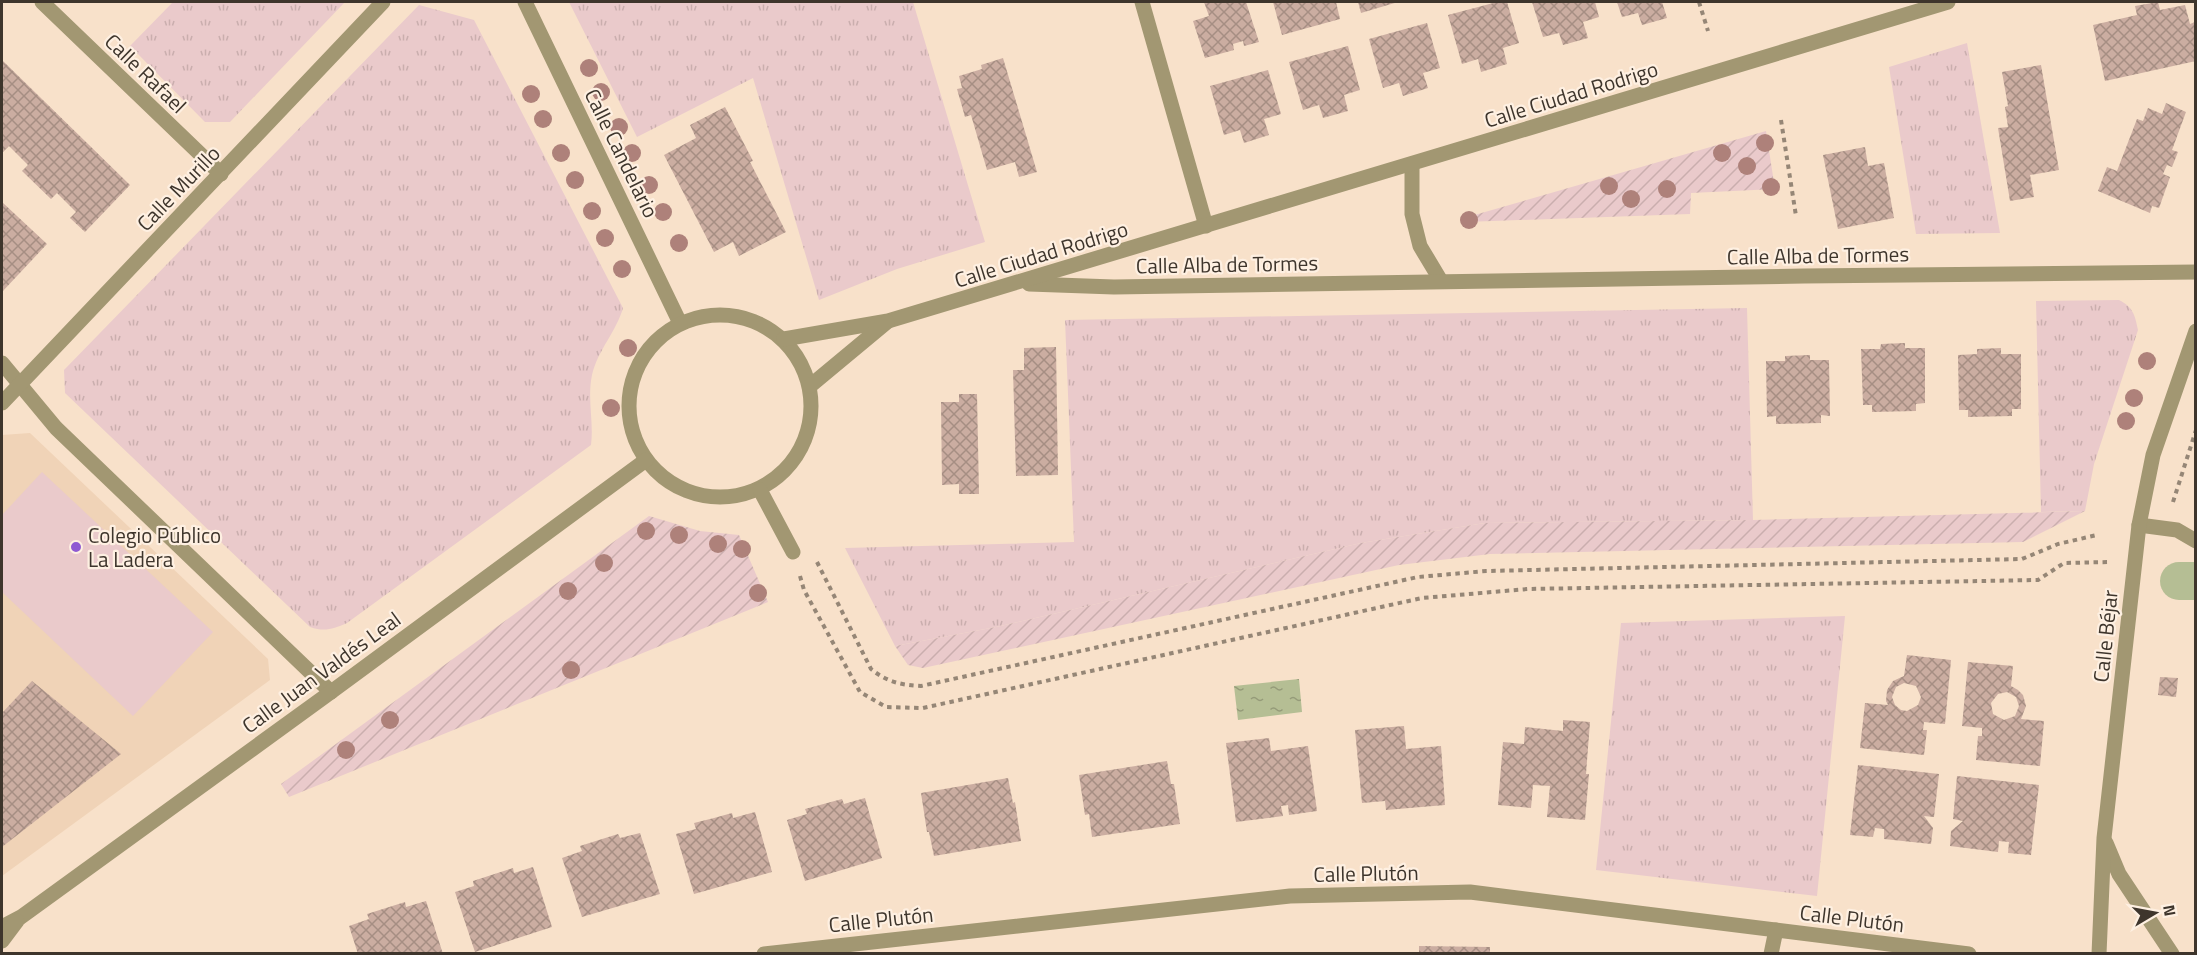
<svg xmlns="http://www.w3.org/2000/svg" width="2197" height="955" font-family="'Titillium Web',sans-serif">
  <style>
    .built { fill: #f0d3b7 }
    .grass { fill: url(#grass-tufts) }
    .garden { fill: url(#garden-furrows) }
    .pitch { fill: #eacacb }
    .water { fill: url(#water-ripples) }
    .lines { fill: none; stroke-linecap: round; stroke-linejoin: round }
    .canal { stroke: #b5be94; stroke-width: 38 }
    .building { fill: url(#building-cross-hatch); fill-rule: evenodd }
    .path { stroke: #958676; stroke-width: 4; stroke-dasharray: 4.5 4.5; stroke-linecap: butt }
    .minor { stroke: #a29772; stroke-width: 15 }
    .tree { fill: #ae817a }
    .poi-dot { fill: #8f5ad2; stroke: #fef0e2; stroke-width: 2 }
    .labels { text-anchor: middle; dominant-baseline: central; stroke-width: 4.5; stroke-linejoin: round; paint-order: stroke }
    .street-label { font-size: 21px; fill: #3e352c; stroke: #fef0e2 }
    .poi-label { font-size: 21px; fill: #3e352c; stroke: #fef0e2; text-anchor: start }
  </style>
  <defs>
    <pattern id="grass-tufts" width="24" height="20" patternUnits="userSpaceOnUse" patternTransform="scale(1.5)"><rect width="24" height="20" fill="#eacacb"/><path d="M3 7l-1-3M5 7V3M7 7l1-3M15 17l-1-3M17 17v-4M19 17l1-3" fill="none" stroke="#caaeae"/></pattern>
    <pattern id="garden-furrows" width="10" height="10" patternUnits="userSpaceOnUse" patternTransform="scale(1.5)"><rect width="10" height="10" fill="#eacacb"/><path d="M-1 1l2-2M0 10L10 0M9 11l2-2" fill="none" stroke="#caaeae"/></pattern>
    <pattern id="water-ripples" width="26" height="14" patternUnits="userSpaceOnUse" patternTransform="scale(1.5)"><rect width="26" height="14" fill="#b5be94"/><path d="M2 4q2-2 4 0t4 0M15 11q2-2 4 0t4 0" fill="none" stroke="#959b79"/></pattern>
    <pattern id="building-cross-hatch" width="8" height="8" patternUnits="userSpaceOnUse" patternTransform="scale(1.5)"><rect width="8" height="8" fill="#cbada1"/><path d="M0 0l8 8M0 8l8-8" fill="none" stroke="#a68e83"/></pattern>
  </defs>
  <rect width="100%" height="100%" fill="#f8e1ca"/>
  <!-- built -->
  <path class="built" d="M30 433 268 659 270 680 2 876V435Z"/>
  <!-- grass -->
  <g class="grass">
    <path d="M173 2H345L230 122H205L130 46Z"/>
    <path d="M569 2H913L985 242 897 269 819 300 753 78 637 137Z"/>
    <path d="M419 5 474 20 623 308C616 332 598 350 592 375 587 399 594 422 591 445L347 623C333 629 325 632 310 627L65 393 64 370Z"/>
    <path d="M1967 43 2000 233 1916 234 1889 67Z"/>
    <path d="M2119 300C2133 307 2135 315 2138 330L2094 464 2085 511 2041 512 2036 301Z"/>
    <path d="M1747 308 1753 520 1485 523 1361 543 996 627 895 646 845 548 1074 542 1065 320Z"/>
    <path d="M1845 616 1817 896 1596 870 1621 623Z"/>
  </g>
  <!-- garden -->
  <g class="garden">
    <path d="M1766 131 1775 189 1691 193 1690 214 1465 222 1464 218Z"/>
    <path d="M2085 511 2023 542 1490 554 1399 565 923 668 908 665 895 646 996 627 1361 543 1485 523 1753 520Z"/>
    <path d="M649 516 700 531 739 535 768 602 289 797 281 784Z"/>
  </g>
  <!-- pitch -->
  <path class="pitch" d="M42 472 213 632 133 716 2 592V515Z"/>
  <!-- water -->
  <path class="water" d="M1299 679 1302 712 1238 720 1234 686Z"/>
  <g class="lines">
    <!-- canal -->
    <path class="canal" d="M2179 581H2196"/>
  </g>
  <!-- building -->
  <g class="building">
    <path d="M1204 2H1246L1259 42 1244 46 1243 41 1233 44 1234 50 1205 58 1193 21 1209 16Z"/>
    <path d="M1273 2H1336L1340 19 1282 35Z"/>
    <path d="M1358 2H1398L1361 13Z"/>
    <path d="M1497 2H1507L1519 43 1503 48 1507 64 1481 72 1478 59 1462 64 1448 15Z"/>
    <path d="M1532 2H1595L1599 17 1583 22 1588 38 1563 45 1559 33 1543 37Z"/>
    <path d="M1617 2H1662L1667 18 1642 25 1638 13 1622 17Z"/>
    <path d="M2158 2 2160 10 2185 5 2190 24 2195 22 2196 25V61L2105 81 2093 25 2137 15 2135 6Z"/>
    <path d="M1427 23 1440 68 1423 73 1428 88 1403 96 1399 83 1383 88 1369 39Z"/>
    <path d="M1348 46 1360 90 1344 95 1348 111 1323 118 1319 105 1303 110 1289 62Z"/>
    <path d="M1003 58 1037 172 1019 177 1015 162 987 170 971 115 965 117 957 89 962 88 959 76 982 69 981 65Z"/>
    <path d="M2 60 130 185 85 232 70 218 76 212 57 193 51 199 22 171 28 165 9 146 3 152 2 151Z"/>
    <path d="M2041 65 2059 170 2030 175 2034 197 2010 201 1998 128 2008 127 2005 107 2008 106 2002 72Z"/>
    <path d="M1268 70 1281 114 1264 119 1269 135 1244 143 1240 130 1224 135 1210 86Z"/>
    <path d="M2166 103 2186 112 2172 150 2178 152 2172 167 2167 165 2163 174 2170 177 2159 208 2152 206 2150 213 2098 191 2107 167 2117 171 2137 119 2143 121 2148 108 2162 114Z"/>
    <path d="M725 107 753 161 750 162 786 232 739 256 733 242 714 252 664 155 696 138 690 125Z"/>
    <path d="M1865 147 1868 166 1884 163 1894 218 1838 229 1823 155Z"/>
    <path d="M2 202 47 244 2 292Z"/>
    <path d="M1905 343V348H1925V403L1916 404V411L1872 412V405H1863L1861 349H1880L1881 344Z"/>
    <path d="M1056 347 1058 475 1016 476 1013 370H1024V348Z"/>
    <path d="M2001 348V354H2021V409H2012V416L1968 417V410H1959L1958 355 1977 354V349Z"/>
    <path d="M1810 355V360H1829L1830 416 1821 415V423L1776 424V416L1767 417 1766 361H1785V356Z"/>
    <path d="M959 394H977L979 494H959V484L942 485 941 402H959Z"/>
    <path d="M1907 655 1951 660 1945 724 1924 722 1923 730H1927L1924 755 1860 748 1865 703 1888 705 1886 701 1887 690 1893 681 1904 676ZM1904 683 1916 686 1921 697 1918 705 1907 711 1901 710 1895 705 1892 697 1896 687Z"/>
    <path d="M1968 662 2013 666 2011 686 2018 690 2023 695 2026 706 2021 719 2044 721 2040 766 1976 760 1978 736H1982V728L1962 726ZM2007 692 2016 697 2019 706 2015 716 2004 720 1993 714 1991 703 1998 694Z"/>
    <path d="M2160 677 2178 678 2176 697 2158 695Z"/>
    <path d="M32 681 121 754 2 847V713Z"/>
    <path d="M1563 720 1590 722 1586 774H1589L1585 820 1547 817 1550 786 1533 785 1531 808 1498 805 1503 742 1524 744 1525 727 1563 731Z"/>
    <path d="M1404 726 1406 749 1441 746 1445 805 1386 810 1385 801 1362 803 1355 730Z"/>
    <path d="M1269 738 1271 751 1308 746 1317 811 1289 815 1288 805 1281 806 1283 816 1236 822 1226 743Z"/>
    <path d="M1167 761 1171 784H1174L1180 824 1092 837 1089 814 1085 815 1079 775Z"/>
    <path d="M1858 765 1939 774 1934 817 1924 816 1933 828 1931 844 1884 839V829L1875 828 1873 837 1850 835Z"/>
    <path d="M1957 776 2039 785 2031 855 2008 853 2009 842 1999 841 1998 852 1950 846 1951 831 1963 821 1953 819Z"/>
    <path d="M1008 778 1013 803 1015 802 1021 841 934 856 929 832H927L921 793Z"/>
    <path d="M865 798 882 858 805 881 787 820 807 814 805 809 842 799 844 804Z"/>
    <path d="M755 812 772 872 694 894 676 834 696 829 694 823 714 818 732 813 733 818Z"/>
    <path d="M640 833 660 894 582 917 562 858 582 851 580 846 618 834 620 838Z"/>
    <path d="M533 867 552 927 475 952 455 892 474 886 473 881 513 868 514 873Z"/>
    <path d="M426 901 443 954H358L349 926 369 919 367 914 405 902 406 907Z"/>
    <path d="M1419 946 1490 947V954H1419Z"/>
  </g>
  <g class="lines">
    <!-- path -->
    <g class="path">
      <path d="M1699 2 1708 31"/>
      <path d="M1781 120 1796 216"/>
      <path d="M2173 502 2196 430"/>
      <path d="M817 562 871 669C887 682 901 685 921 686L1418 577 1486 571 2022 559 2058 544 2097 535"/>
      <path d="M800 576 804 590 860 692 886 707 923 708 1422 598 1528 589 2038 580 2064 563 2109 562"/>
    </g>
    <!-- minor -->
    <g class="minor">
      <path d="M42 2 221 174"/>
      <path d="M525 2 680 323"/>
      <path d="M1142 2 1206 226"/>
      <path d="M1412 164V214L1420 246 1441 281"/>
      <path d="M1029 284 1114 287 1804 276 2196 272"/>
      <circle cx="720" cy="406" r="91"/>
      <path d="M784 339 888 321 1948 2"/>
      <path d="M2 363 56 428 331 692"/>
      <path d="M810 386 887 322"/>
      <path d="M2 403 383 2"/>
      <path d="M760 490 793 552"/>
      <path d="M2139 525 2177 530 2196 541"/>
      <path d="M2106 843 2119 874 2172 954"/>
      <path d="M2 927 21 917 331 692 646 460"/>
      <path d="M2 941 17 921"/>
      <path d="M764 954 1290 896 1470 892 1969 954"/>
      <path d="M1771 954 1776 930"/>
      <path d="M2099 954 2104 838 2139 525 2153 455 2196 331"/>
    </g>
  </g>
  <!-- trees -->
  <g class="tree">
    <circle cx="589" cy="68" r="9"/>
    <circle cx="601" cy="92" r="9"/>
    <circle cx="531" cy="94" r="9"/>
    <circle cx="543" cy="119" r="9"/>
    <circle cx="619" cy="127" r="9"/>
    <circle cx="1765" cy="143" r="9"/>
    <circle cx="561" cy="153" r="9"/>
    <circle cx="632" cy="153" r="9"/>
    <circle cx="1722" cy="153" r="9"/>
    <circle cx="1747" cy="166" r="9"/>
    <circle cx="575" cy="180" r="9"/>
    <circle cx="649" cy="185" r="9"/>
    <circle cx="1609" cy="186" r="9"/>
    <circle cx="1771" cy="187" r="9"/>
    <circle cx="1667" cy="189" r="9"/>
    <circle cx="1631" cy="199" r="9"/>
    <circle cx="592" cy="211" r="9"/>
    <circle cx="663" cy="212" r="9"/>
    <circle cx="1469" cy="220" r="9"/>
    <circle cx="605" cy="238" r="9"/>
    <circle cx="679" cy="243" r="9"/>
    <circle cx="622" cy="269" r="9"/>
    <circle cx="628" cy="348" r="9"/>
    <circle cx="2147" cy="361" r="9"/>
    <circle cx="2134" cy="398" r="9"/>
    <circle cx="611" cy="408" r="9"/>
    <circle cx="2126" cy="421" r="9"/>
    <circle cx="646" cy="531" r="9"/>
    <circle cx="679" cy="535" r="9"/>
    <circle cx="718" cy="544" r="9"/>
    <circle cx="742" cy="549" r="9"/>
    <circle cx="604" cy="563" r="9"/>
    <circle cx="568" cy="591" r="9"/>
    <circle cx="758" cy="593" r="9"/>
    <circle cx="571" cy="670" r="9"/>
    <circle cx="390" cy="720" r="9"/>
    <circle cx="346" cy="750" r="9"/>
  </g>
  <!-- markers -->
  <circle class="poi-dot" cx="76" cy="547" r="6"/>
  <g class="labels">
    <!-- street labels -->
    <g class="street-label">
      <text transform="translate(146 73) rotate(44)">Calle Rafael</text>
      <text transform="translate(1571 94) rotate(-17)">Calle Ciudad Rodrigo</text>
      <text transform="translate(622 153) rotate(64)">Calle Candelario</text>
      <text transform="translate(178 188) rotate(-46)">Calle Murillo</text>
      <text transform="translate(1041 254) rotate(-17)">Calle Ciudad Rodrigo</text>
      <text transform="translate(1818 255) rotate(-1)">Calle Alba de Tormes</text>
      <text transform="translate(1227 264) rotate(-1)">Calle Alba de Tormes</text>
      <text transform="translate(2105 636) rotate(-84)">Calle Béjar</text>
      <text transform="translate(321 672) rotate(-36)">Calle Juan Valdés Leal</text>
      <text transform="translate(1366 873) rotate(-1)">Calle Plutón</text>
      <text transform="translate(1852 918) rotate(7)">Calle Plutón</text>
      <text transform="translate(881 919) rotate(-6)">Calle Plutón</text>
    </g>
    <!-- poi labels -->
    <g class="poi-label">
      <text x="88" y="535">Colegio Público<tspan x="88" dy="24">La Ladera</tspan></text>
    </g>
  </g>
  <!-- border -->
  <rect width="2197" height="955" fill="none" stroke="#3e352c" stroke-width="6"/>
  <!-- north arrow -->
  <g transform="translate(2155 913) rotate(80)" stroke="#fef0e2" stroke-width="4.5" paint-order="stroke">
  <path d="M0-4.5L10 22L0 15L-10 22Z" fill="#3e352c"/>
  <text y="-9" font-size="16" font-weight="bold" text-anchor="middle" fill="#3e352c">N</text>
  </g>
</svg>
